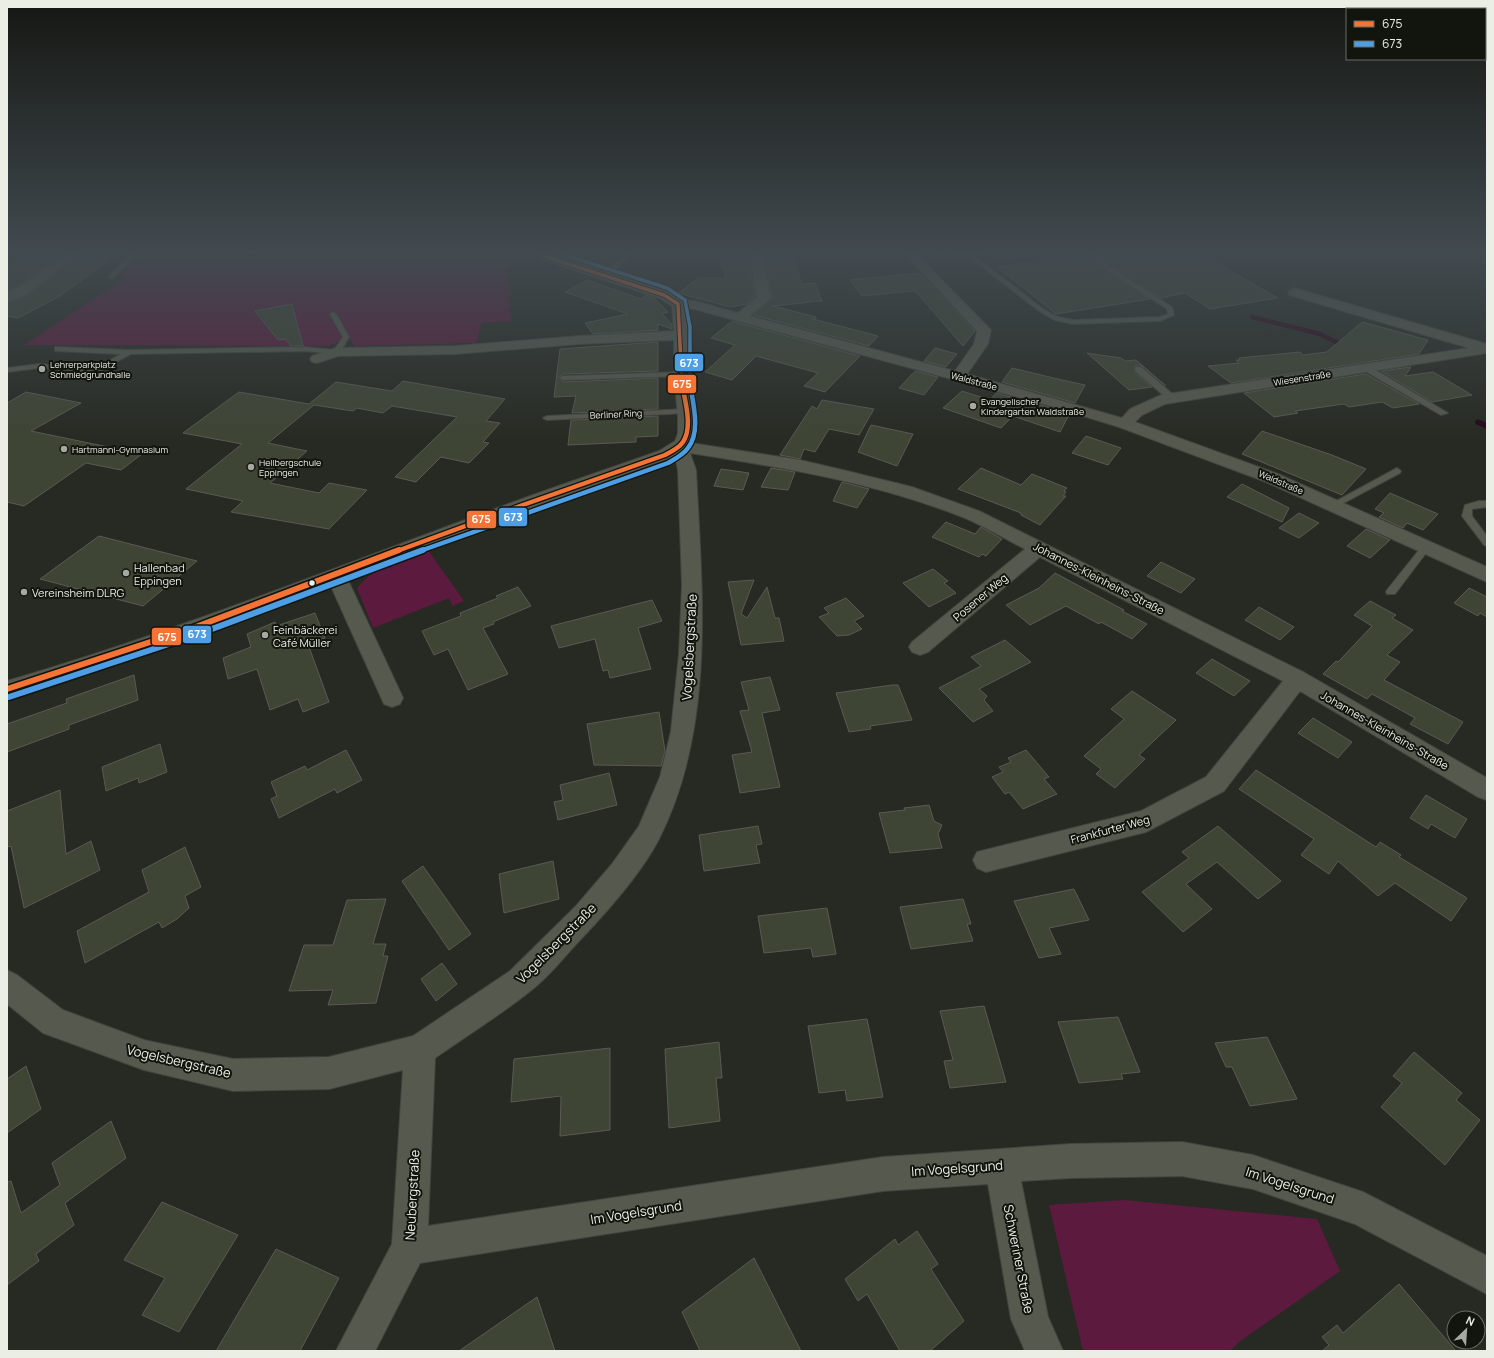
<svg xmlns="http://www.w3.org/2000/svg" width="1494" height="1358" font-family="Manrope,sans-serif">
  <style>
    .green { fill: #5d1a3f }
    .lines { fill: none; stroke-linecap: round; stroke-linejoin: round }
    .stream-far1 { stroke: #290619; stroke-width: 4.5 }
    .stream { stroke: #290619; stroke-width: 5.5 }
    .building { fill: #3f4534; stroke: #585b55 }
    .lane-casing { stroke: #42453e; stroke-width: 2 }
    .street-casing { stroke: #42453e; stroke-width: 2 }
    .lane { fill: #565a4e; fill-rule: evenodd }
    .street { fill: #565a4e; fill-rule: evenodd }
    .bus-1-far2-casing { stroke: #12150e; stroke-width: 5.5 }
    .bus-1-far1-casing { stroke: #12150e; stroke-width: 7 }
    .bus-1-casing { stroke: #12150e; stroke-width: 9 }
    .bus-2-far2-casing { stroke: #12150e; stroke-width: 5.5 }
    .bus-2-far1-casing { stroke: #12150e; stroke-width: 7 }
    .bus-2-casing { stroke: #12150e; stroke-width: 9 }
    .bus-1-far2 { stroke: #f57335; stroke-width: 3.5 }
    .bus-1-far1 { stroke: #f57335; stroke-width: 4.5 }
    .bus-1 { stroke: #f57335; stroke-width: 6 }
    .bus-2-far2 { stroke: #4d9ee5; stroke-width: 3.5 }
    .bus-2-far1 { stroke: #4d9ee5; stroke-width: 4.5 }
    .bus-2 { stroke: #4d9ee5; stroke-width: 6 }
    .poi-dot { fill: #a6a9a1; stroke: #12150e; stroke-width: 1.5 }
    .bus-dot { fill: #eaeee5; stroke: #12150e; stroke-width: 1.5 }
    .labels { text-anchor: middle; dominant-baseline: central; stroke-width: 4; stroke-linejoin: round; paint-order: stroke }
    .far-poi-label { font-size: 9px; fill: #eaeee5; stroke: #12150e; text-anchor: start }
    .far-street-label { font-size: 9px; fill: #eaeee5; stroke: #12150e }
    .poi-label { font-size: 11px; fill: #eaeee5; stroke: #12150e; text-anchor: start }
    .street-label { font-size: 11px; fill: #eaeee5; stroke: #12150e }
    .near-street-label { font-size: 13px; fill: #eaeee5; stroke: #12150e }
    .line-badge { stroke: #12150e; stroke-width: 1.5 }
    .badge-label { font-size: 11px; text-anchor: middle; font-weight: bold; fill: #fff }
  </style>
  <rect width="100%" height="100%" fill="#272a22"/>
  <!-- green -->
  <g class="green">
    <path d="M142 253H517L508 268 510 278 507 279 510 287 508 288 511 296 507 297 511 305 508 306 512 321 482 323 476 343 354 346 350 339 342 340 329 346 24 345 117 284 126 280 120 273Z"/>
    <path d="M428 550 464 601 453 606 449 598 373 628 357 588C376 565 402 560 428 550Z"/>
    <path d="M1124 1200 1317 1219 1340 1271 1239 1342 1230 1351H1083L1049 1205Z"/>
  </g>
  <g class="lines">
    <!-- stream-far1 -->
    <path class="stream-far1" d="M1252 317 1320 334 1342 345"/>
    <!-- stream -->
    <path class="stream" d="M1478 422 1487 426"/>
  </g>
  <!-- building -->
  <g class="building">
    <path d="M33 253H65L15 288 7 291V264Z"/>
    <path d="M81 253 117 254 60 296 18 318 7 316V303L27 296Z"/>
    <path d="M1091 253H1199L1278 298 1210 309 1185 293 1160 298Z"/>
    <path d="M792 255 802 284 815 283 822 301 773 306 816 317 813 319 878 336 869 346 753 315 772 298 763 256Z"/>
    <path d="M1082 255 1150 299 1056 314 997 267Z"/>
    <path d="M718 256H748L755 296 747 304 730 307 678 293 699 278H726Z"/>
    <path d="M920 273 975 331 963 346 917 293 913 291 862 296 850 280Z"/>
    <path d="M587 280 641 299 646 295 654 298 668 312 662 314 672 324V329L658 324V330L593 334 585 323 628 314 565 292Z"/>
    <path d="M292 304 303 346H291L285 339 278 340 255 311Z"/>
    <path d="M732 321 860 356 825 392 804 386 818 373 756 356 732 380 705 372 735 345 711 338Z"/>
    <path d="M1362 322 1428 340 1419 354 1231 383 1208 366 1239 363 1236 360H1240L1239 358 1300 352 1303 355 1327 352Z"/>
    <path d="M658 342V371L563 374 558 377 563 382 658 378V409L572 413 576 396 554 397 560 349Z"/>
    <path d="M935 348 957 354 946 367 924 361Z"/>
    <path d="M1087 353 1121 358 1125 361 1136 360 1166 386 1142 366H1135L1134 372 1152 387 1129 390Z"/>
    <path d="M1411 367 1405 376 1433 372 1472 395 1432 402 1381 371Z"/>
    <path d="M1012 368 1062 380 1085 385 1075 403 1002 382Z"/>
    <path d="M915 371 938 377 924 395 899 388Z"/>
    <path d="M1366 374 1419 404 1393 408 1382 402 1349 407 1344 404 1295 411 1298 413 1274 417 1244 393Z"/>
    <path d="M403 381 505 399 486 421 500 423 483 442 489 443 469 463 441 457 416 482 395 477 457 417 392 406 383 413 357 408 353 411 314 405 268 443 307 451 270 483 319 493 329 483 367 490 329 529 231 512 243 501 186 489 242 444 183 433 239 392 309 404 336 382 392 391Z"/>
    <path d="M962 391 990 400 996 393 1070 413 1060 432 1013 416 1001 428 943 408Z"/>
    <path d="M26 392 81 403 31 431 142 454 121 470 86 463 24 506 7 502V403Z"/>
    <path d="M822 400 874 409 859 435 829 429 815 452 804 449 800 459 780 455 812 406 817 409Z"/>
    <path d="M658 416V436L636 437V442L568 445 571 420Z"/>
    <path d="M871 425 913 434 897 466 858 452Z"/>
    <path d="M1262 431 1332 455 1366 469 1342 495 1242 454Z"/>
    <path d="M1086 436 1121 448 1108 465 1072 453Z"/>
    <path d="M771 468 795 472 788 490 761 487Z"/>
    <path d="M981 468 1021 485 1032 474 1067 488 1064 491 1066 492 1063 496H1066L1040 525 1021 515V513L958 489Z"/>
    <path d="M721 469 749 473 743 490 714 486Z"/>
    <path d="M842 482 869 489 857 508 833 501Z"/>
    <path d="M1242 484 1289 508 1282 522 1227 497Z"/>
    <path d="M1390 493 1438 514 1423 530 1407 523 1403 528 1379 517 1384 513 1375 509Z"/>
    <path d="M1299 513 1319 523 1299 538 1279 528Z"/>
    <path d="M946 522 975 534 981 527 1002 539 986 556 982 554 979 557 932 537Z"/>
    <path d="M1366 529 1390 540 1370 558 1347 546Z"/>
    <path d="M99 536 197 561 143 606 40 579Z"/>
    <path d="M1161 562 1195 579 1181 593 1147 576Z"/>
    <path d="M933 569 948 581 944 583 956 593 929 607 903 583Z"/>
    <path d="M1055 573 1124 610 1122 611 1147 624 1132 639 1101 622 1099 624 1066 606 1030 625 1006 605 1039 588Z"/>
    <path d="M754 580 741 614 747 618 767 587 775 618H779L784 641 741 645 728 582Z"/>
    <path d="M518 587 531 606 493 622 494 624 483 628 508 674 468 690 448 649 434 655 422 631 461 616 460 613 498 598 496 596Z"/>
    <path d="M1469 588 1487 597V617L1480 613 1478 616 1454 603Z"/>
    <path d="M846 598 864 616 854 621 862 629 849 635 837 636 819 617 829 613 824 608Z"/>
    <path d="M652 600 662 621 638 628 651 669 610 678 608 670 603 671 595 639 559 648 551 626Z"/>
    <path d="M1370 601 1396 615 1392 618 1413 630 1387 655 1400 662 1384 680 1463 722 1448 744 1410 724 1415 718 1372 694 1367 699 1323 674 1336 661 1338 662 1372 626 1354 615Z"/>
    <path d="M1259 607 1294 627 1280 640 1245 620Z"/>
    <path d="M315 613 325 638 308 644 329 702 303 712 298 699 270 710 257 669 228 679 223 658 251 647 247 634 275 622 276 626Z"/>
    <path d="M1005 640 1031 662 979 689 987 696 984 700 993 711 973 722 939 688 981 666 971 657Z"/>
    <path d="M1212 659 1250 681 1234 696 1196 673Z"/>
    <path d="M134 675 138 700 69 725V729L7 752V724L67 703 66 699Z"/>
    <path d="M770 677 780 710 762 713 780 787 740 793 732 755 752 752 740 711 749 710 741 682Z"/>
    <path d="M892 685H898L912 720 870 726 871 729 849 732 836 693Z"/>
    <path d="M1132 691 1176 720 1139 755 1145 759 1115 788 1096 774 1101 769 1084 756 1124 719 1111 709Z"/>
    <path d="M659 712 665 751 661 766 594 765 587 724Z"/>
    <path d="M1313 718 1352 742 1338 758 1298 733Z"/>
    <path d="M160 744 167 772 139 783 138 778 106 791 102 767Z"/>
    <path d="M346 750 362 780 337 793 335 789 279 818 271 799 277 796 271 782 305 766 307 770Z"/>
    <path d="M1026 750 1049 777 1044 779 1057 794 1023 809 1009 792 1005 794 992 777 1003 772 999 767 1011 762 1008 758Z"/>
    <path d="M1256 770 1376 847 1380 842 1401 855 1399 857 1467 898 1451 921 1395 883 1378 896 1338 861 1329 874 1301 855 1314 839 1239 789Z"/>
    <path d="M609 773 617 805 558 820 554 802 563 800 560 785Z"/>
    <path d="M60 790 66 854 91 841 100 870 24 908 11 846 7 847V811Z"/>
    <path d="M1426 795 1467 819 1455 838 1431 824 1428 829 1410 818Z"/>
    <path d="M929 805 934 821 942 825 938 834 942 848 890 853 879 813 905 810 904 808Z"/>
    <path d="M758 826 762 844 756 845 760 863 704 871 699 835Z"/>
    <path d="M1218 826 1281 881 1258 899 1217 862 1186 884 1212 909 1183 932 1142 892 1189 858 1182 852Z"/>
    <path d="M185 847 201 887 185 896 189 908 177 919 162 928 159 922 85 963 77 931 149 892 142 870Z"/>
    <path d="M553 861 559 899 504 913 499 874Z"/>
    <path d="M423 866 471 934 449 950 402 881Z"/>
    <path d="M1074 889 1089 920 1049 928 1061 954 1039 958 1014 901Z"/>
    <path d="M386 899 373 944H386L383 956H388L376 1003 328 1005 333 990 289 991 304 945H333L347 900Z"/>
    <path d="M963 899 971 924H967L973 941 911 949 900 907Z"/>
    <path d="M827 908 836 954 813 957 811 948 764 953 758 916Z"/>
    <path d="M442 963 457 984 436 1001 421 979Z"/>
    <path d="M984 1006 1006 1082 950 1088 944 1061 953 1060 940 1011Z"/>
    <path d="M1118 1017 1140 1072 1121 1074 1123 1079 1079 1083 1058 1022Z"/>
    <path d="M867 1019 883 1097 847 1101 845 1090 819 1093 808 1026Z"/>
    <path d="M1267 1037 1297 1099 1250 1106 1232 1067H1226L1215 1043Z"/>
    <path d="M719 1042 722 1078H716L720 1121 669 1128 665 1049Z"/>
    <path d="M610 1048V1130L560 1136 561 1096 511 1102 514 1059Z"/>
    <path d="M1414 1052 1462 1093 1456 1100 1480 1120 1445 1165 1381 1107 1402 1083 1393 1076Z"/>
    <path d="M26 1066 41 1109 7 1133V1079Z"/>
    <path d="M111 1121 126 1158 65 1203 74 1225 36 1254 39 1261 7 1285V1182L11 1181 21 1213 60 1185 52 1163Z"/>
    <path d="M162 1202 238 1235 179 1332 142 1315 165 1278 124 1260Z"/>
    <path d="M917 1231 938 1264 931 1269 964 1321 930 1351H900L867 1294 858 1301 845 1279 895 1239 898 1245Z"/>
    <path d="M276 1249 339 1278 300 1351H216Z"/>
    <path d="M754 1258 801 1351H700L682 1312Z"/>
    <path d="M1399 1284 1456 1351H1322L1329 1345 1322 1337 1337 1325 1343 1333Z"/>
    <path d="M537 1297 555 1351H459Z"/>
  </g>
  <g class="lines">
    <!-- lane casing -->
    <g class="lane-casing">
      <g id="lane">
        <path d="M133 253H139L113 278H109V276Z"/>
        <path d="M627 253H633L608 276H604V274Z"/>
        <path d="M933 253H939L941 255 992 253 989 255 975 256 1043 309 1058 317 1073 320 1159 317 1168 314 1167 309 1082 253H1088L1172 307 1174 315 1160 321 1073 324 1054 320 1039 311 969 257 940 259Z"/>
        <path d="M333 312 336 314 349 337 339 354H336L305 351 131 354 97 372 39 368 7 372V368L39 364 96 368 121 354 55 351V347H58L128 350 305 347 334 350 343 337 330 314Z"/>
        <path d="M1363 366H1369L1448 413 1441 415 1363 370Z"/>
        <path d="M1135 367H1141L1175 396V400H1169L1135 371Z"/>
        <path d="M681 372H684V376L563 380 559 378 563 376Z"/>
        <path d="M685 409 689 411 688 413 547 420 543 418 547 416Z"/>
        <path d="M1397 468 1401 471 1400 473 1336 507 1333 508 1329 505Z"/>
        <path d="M1479 501H1487V507L1472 509V516L1487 536V546L1484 545 1462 516 1465 505Z"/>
        <path d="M1426 544 1431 547 1429 549 1395 594H1387L1386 592 1387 590 1423 545Z"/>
      </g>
    </g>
    <!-- street casing -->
    <g class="street-casing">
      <g id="street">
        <path d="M67 253H80L26 295 7 302V293L16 289Z"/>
        <path d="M534 253H548L669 292 681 300 695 301 738 313 757 297 749 253H761L771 298 750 316 955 371 974 344 977 331 904 253H916L991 330 988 344 967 374 1122 418 1130 409 1161 395 1469 348 1289 295 1288 292 1294 288 1487 344V353L1165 404 1142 415 1135 422 1278 474 1487 567V582L1266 482 1119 427 1054 407 694 309 685 308C689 331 687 352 688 376 690 395 701 424 691 443L800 460 847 471 912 487 979 511 1305 673 1487 778V800L1478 797 1300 691 1224 791 1146 832 986 872 977 868 973 860 977 852 1141 811 1206 777 1283 681 1040 557 928 652 920 655 912 652 909 647 912 642 1025 549C1005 539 986 527 965 518 874 482 786 468 690 453L696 470C702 592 716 726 659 839 642 872 606 913 580 940 564 957 548 978 529 992 499 1016 466 1036 435 1058L428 1226 883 1157 1071 1144 1182 1142 1253 1155 1363 1192 1487 1256V1294L1355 1224 1253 1189 1182 1176 1071 1178 1021 1181 1048 1317 1063 1351H1025L1011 1319 988 1184 883 1191 420 1263 375 1351H336L392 1244 403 1070 329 1089 233 1091 144 1070 54 1037 43 1033 7 1004V970L17 975 63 1010 144 1040 233 1059 329 1057 413 1036 510 971 576 906 612 864 639 826 660 777 671 731 679 654 682 585 678 470 675 456 506 517 347 578 403 698 400 704 392 707 384 704 330 584C224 625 116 665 7 697V681C172 633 331 569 492 510 547 489 603 471 659 451L675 441 678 433V417L674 375V340L579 344 455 354 338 356 317 363 312 362 310 359 312 356 336 348 455 346 579 336 674 331 672 306 659 298 543 260Z"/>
      </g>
    </g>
    <!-- lane -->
    <use href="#lane" class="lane"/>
    <!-- street -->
    <use href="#street" class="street"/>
    <!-- bus-1-far2 casing -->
    <g class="bus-1-far2-casing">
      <path id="bus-1-far2" d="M540 253 547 257 664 295 678 304 682 385"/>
    </g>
    <!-- bus-1-far1 casing -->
    <g class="bus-1-far1-casing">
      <path id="bus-1-far1" d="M397 551 520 506 665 455C671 452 679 448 683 442 693 427 685 401 682 384"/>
    </g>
    <!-- bus-1 casing -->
    <g class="bus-1-casing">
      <path id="bus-1" d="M7 689 193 628 399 550"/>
    </g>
    <!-- bus-2-far2 casing -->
    <g class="bus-2-far2-casing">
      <path id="bus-2-far2" d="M559 253 667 288 685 300 690 327V385"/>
    </g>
    <!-- bus-2-far1 casing -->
    <g class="bus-2-far1-casing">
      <path id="bus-2-far1" d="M420 551 668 463C675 459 683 455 688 448 701 432 693 403 690 384"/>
    </g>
    <!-- bus-2 casing -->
    <g class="bus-2-casing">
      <path id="bus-2" d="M9 697 196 635 423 550"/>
    </g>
    <!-- bus-1-far2 -->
    <use href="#bus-1-far2" class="bus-1-far2"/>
    <!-- bus-1-far1 -->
    <use href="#bus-1-far1" class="bus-1-far1"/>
    <!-- bus-1 -->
    <use href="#bus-1" class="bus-1"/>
    <!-- bus-2-far2 -->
    <use href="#bus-2-far2" class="bus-2-far2"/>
    <!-- bus-2-far1 -->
    <use href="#bus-2-far1" class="bus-2-far1"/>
    <!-- bus-2 -->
    <use href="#bus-2" class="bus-2"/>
  </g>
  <!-- sky -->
  <linearGradient id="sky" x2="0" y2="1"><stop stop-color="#151713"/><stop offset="0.57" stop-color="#414a4f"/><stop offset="1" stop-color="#414a4f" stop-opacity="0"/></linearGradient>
  <rect width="1494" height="443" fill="url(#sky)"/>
  <!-- markers -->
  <g class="poi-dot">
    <circle cx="42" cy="369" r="4"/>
    <circle cx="973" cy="406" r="4"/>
    <circle cx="64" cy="449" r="4"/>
    <circle cx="251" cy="467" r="4"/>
    <circle cx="126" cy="573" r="4"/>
    <circle cx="24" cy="592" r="4"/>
    <circle cx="265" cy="635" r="4"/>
  </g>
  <circle class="bus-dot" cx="312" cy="583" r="3.5"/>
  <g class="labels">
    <!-- far-poi labels -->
    <g class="far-poi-label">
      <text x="50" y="364">Lehrerparkplatz<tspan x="50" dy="10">Schmiedgrundhalle</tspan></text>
      <text x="981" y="401">Evangelischer<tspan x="981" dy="10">Kindergarten Waldstraße</tspan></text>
      <text x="72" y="449">Hartmanni-Gymnasium</text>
      <text x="259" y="462">Hellbergschule<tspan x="259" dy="10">Eppingen</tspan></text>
    </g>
    <!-- far-street labels -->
    <g class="far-street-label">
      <text transform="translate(1302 378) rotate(-9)">Wiesenstraße</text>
      <text transform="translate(974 381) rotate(15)">Waldstraße</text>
      <text transform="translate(616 414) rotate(-3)">Berliner Ring</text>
      <text transform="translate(1281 482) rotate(23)">Waldstraße</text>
    </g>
    <!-- poi labels -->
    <g class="poi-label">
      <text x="134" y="567">Hallenbad<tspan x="134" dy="13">Eppingen</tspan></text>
      <text x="32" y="592">Vereinsheim DLRG</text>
      <text x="273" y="629">Feinbäckerei<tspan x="273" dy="13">Café Müller</tspan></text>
    </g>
    <!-- street labels -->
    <g class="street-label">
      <text transform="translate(1099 578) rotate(27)">Johannes-Kleinheins-Straße</text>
      <text transform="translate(980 597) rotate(-40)">Posener Weg</text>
      <text transform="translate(1385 730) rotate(30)">Johannes-Kleinheins-Straße</text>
      <text transform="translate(1110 829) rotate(-15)">Frankfurter Weg</text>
    </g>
    <!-- near-street labels -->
    <g class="near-street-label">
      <text transform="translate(689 647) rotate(-87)">Vogelsbergstraße</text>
      <text transform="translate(556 943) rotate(-45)">Vogelsbergstraße</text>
      <text transform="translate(179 1061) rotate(13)">Vogelsbergstraße</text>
      <text transform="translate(957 1168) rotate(-4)">Im Vogelsgrund</text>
      <text transform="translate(1290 1185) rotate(18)">Im Vogelsgrund</text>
      <text transform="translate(412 1195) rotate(-87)">Neubergstraße</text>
      <text transform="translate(636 1212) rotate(-9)">Im Vogelsgrund</text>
      <text transform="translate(1019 1259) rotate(79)">Schweriner Straße</text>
    </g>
  </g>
  <g class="line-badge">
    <rect x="674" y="353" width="30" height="19" rx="4" fill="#4d9ee5"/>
    <rect x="667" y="374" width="30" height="20" rx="4" fill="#f57335"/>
    <rect x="498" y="507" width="30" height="20" rx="4" fill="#4d9ee5"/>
    <rect x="466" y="510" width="31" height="19" rx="4" fill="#f57335"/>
    <rect x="182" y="625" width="30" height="19" rx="4" fill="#4d9ee5"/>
    <rect x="151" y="627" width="31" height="19" rx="4" fill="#f57335"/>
  </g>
  <g class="badge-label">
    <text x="689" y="367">673</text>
    <text x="682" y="388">675</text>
    <text x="513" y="521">673</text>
    <text x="481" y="523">675</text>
    <text x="197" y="638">673</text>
    <text x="167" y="641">675</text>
  </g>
  <!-- border -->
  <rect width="1494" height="1358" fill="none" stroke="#eaeee5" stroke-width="16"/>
  <!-- legend -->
  <rect x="1346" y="8" width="140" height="52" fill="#12150e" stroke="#686c64"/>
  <rect x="1354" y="21" width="20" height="6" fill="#f57335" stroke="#686c64"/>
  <text x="1382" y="28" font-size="12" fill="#eaeee5">675</text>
  <rect x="1354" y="41" width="20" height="6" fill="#4d9ee5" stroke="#686c64"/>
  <text x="1382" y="48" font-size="12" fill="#eaeee5">673</text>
  <!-- north arrow -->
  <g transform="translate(1466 1330) rotate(25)"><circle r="19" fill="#12150e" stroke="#686c64"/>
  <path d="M0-3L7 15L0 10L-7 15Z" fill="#a6a9a1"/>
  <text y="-6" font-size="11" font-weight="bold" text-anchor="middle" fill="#eaeee5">N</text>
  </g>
</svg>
